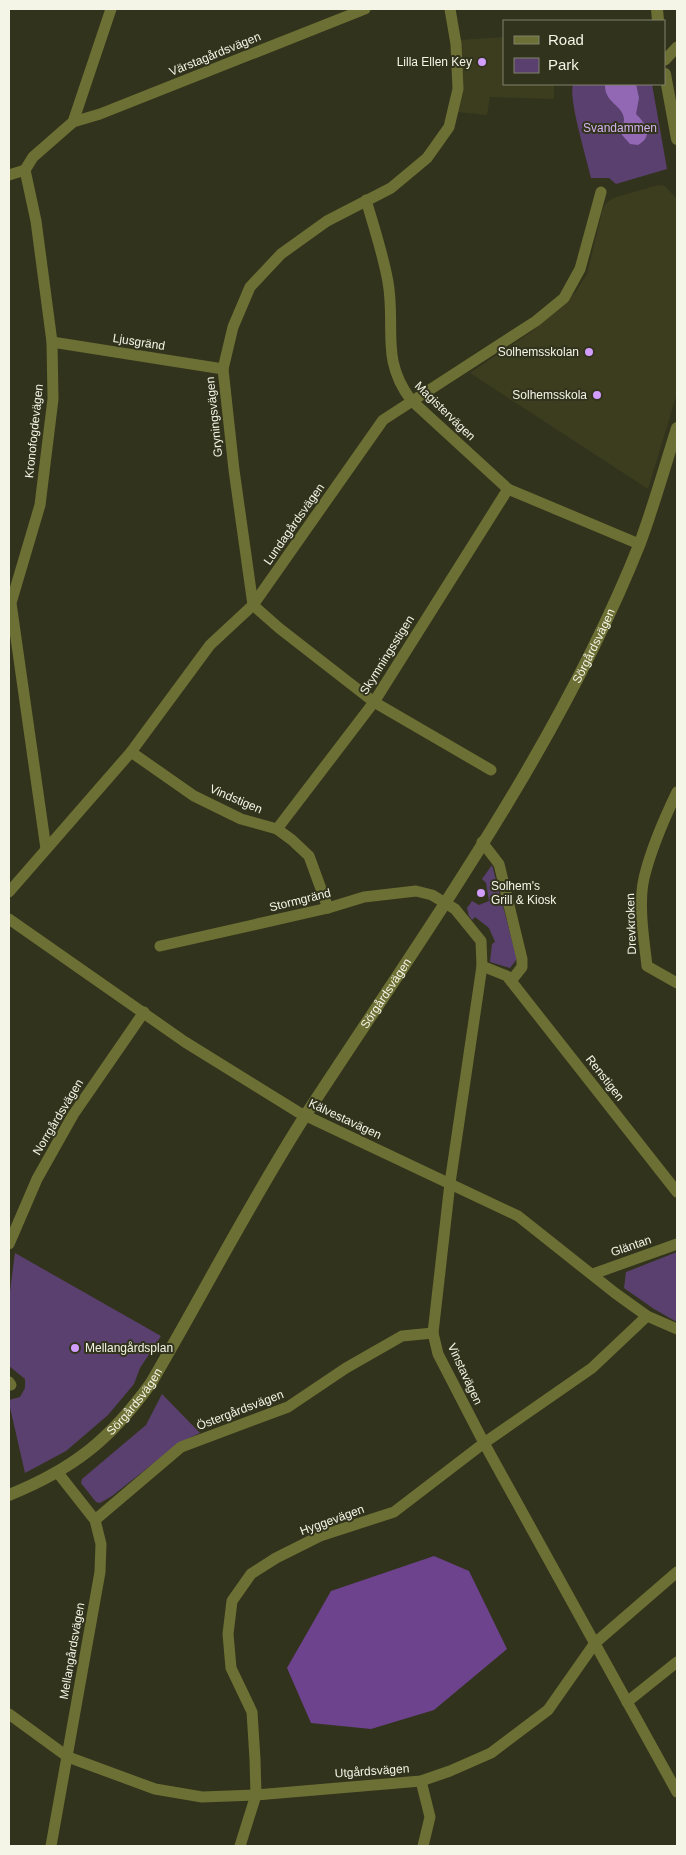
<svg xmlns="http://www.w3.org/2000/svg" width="686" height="1855" font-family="Arial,sans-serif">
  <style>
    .built { fill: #3c3d1f }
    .green { fill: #5a406e }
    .forest { fill: #6d438d }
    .water { fill: #9267b4 }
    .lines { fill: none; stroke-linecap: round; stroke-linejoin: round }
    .minor { stroke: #6d7034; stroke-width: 11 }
    .tertiary { stroke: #6d7034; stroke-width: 12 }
    .poi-dot { fill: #d29dfd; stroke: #32331c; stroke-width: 2 }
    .labels { text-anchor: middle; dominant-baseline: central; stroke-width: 4; stroke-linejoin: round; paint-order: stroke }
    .street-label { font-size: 12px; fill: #f4f5e7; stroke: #32331c }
    .poi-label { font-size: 12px; fill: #f4f5e7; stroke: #32331c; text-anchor: end }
    .park-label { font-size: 12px; fill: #d4b3f1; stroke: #32331c }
  </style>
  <rect width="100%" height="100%" fill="#32331c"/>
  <!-- built -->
  <g class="built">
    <path d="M505 37V84H554V99L490 97 487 115 457 112 459 40Z"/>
    <path d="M658 185 665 186 676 198 677 202V393L648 489 470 373 531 332 575 293 587 274 603 208 606 203 613 198Z"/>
  </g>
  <!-- green -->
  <g class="green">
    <path d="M573 84H652L667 169 616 184 609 178H591C587 160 568 98 573 84Z"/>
    <path d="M492 865 517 959 510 968 490 962 492 944 495 942 489 928 475 917 472 920 469 916 467 908 472 901 479 905 489 901 486 883 482 879Z"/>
    <path d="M677 1252V1322L654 1309 624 1288 626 1272Z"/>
    <path d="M15 1253 161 1336 140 1368 134 1384 108 1415 66 1451 25 1473 9 1403V1400L20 1397 25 1388V1379L9 1366V1299Z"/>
    <path d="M162 1394 200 1433 179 1443 112 1496 100 1503 96 1502 81 1483 82 1479 146 1425Z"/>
  </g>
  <!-- forest -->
  <path class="forest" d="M434 1556 469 1571 507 1649 434 1710 371 1729 311 1723 287 1668 331 1591Z"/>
  <!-- water -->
  <path class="water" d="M636 84 639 98 636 114C646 124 654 136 638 145L630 144 622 135C622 130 624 124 624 119 623 105 604 103 605 84Z"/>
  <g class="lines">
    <!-- minor -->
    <g class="minor">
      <path d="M450 9 456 44 458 89 449 127 427 158 391 188 327 221 281 254 250 287 233 327 223 369 234 470 253 605 279 628 374 702 491 770"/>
      <path d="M665 60 677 47"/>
      <path d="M73 122 100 114 365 9"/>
      <path d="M9 175 25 170"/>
      <path d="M366 200C374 227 383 254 388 282 396 328 380 359 411 400L508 489 639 544"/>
      <path d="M52 342 223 369"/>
      <path d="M131 752 194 796 241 819 277 829 292 840 309 856 328 908"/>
      <path d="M677 792C664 819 651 849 644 878 638 904 644 940 647 966L677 983"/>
      <path d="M277 829 374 702 508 489"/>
      <path d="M482 842 499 864 522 959V967L511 981"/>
      <path d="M46 849 11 603 40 505 53 399 52 342 36 221 25 170 33 157 73 122 111 9"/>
      <path d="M9 892 131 752 210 645 253 605 383 420 536 321 564 298 580 269 601 192"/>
      <path d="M9 919 185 1042 298 1112 518 1216 615 1293 647 1316 677 1329"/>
      <path d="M160 946 328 908 364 897 416 891 432 895 455 909 481 941 482 966 450 1183 433 1333 438 1354 484 1443 677 1792"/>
      <path d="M482 966 507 976 677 1192"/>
      <path d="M9 1244 37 1179 73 1115 144 1012"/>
      <path d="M593 1274 677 1244"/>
      <path d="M9 1382 11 1385"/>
      <path d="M95 1520 181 1447 288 1407 346 1368 402 1336 433 1333"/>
      <path d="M627 1702 677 1662"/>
      <path d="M9 1714 68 1757 155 1789 202 1797 256 1795 421 1781 450 1771 491 1753 548 1710 595 1643 677 1572"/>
      <path d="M421 1781 430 1817 423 1846"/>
      <path d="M51 1846 100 1572 101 1544 95 1520 58 1473"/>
      <path d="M240 1846 256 1795 255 1759 252 1712 231 1668 228 1634 232 1601 251 1574 276 1558 320 1536 394 1512 484 1443 592 1368 647 1316"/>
    </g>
    <!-- tertiary -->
    <g class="tertiary">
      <path d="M657 9 658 21"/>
      <path d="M665 74 677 139"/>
      <path id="s1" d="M9 1495C73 1469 110 1440 151 1383 203 1294 250 1202 305 1116 424 933 559 747 640 543 654 505 665 466 677 428"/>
    </g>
  </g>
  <!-- markers -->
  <g class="poi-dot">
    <circle cx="482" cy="62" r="5"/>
    <circle cx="589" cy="352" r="5"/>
    <circle cx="597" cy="395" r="5"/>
    <circle cx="481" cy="893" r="5"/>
    <circle cx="75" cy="1348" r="5"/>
  </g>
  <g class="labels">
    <!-- street labels -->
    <g class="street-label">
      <text transform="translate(215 54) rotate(-22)">Värstagårdsvägen</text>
      <text transform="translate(139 342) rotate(9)">Ljusgränd</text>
      <text transform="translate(445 411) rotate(44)">Magistervägen</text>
      <text transform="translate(214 417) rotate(-96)">Gryningsvägen</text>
      <text transform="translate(34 431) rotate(-84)">Kronofogdevägen</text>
      <text transform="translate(294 524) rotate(-55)">Lundagårdsvägen</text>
      <text stroke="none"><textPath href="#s1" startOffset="1044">Sörgårdsvägen</textPath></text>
      <text transform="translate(387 655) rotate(-58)">Skymningsstigen</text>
      <text transform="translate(236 799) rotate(23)">Vindstigen</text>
      <text transform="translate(300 900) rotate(-14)">Stormgränd</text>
      <text transform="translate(631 924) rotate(-92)">Drevkroken</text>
      <text stroke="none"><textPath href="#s1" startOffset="639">Sörgårdsvägen</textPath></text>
      <text transform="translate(605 1078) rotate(52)">Renstigen</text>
      <text transform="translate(58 1117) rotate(-59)">Norrgårdsvägen</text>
      <text transform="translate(345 1119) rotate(25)">Kälvestavägen</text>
      <text transform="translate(631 1246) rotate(-19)">Gläntan</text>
      <text transform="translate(465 1374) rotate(65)">Vinstavägen</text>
      <text stroke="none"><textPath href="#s1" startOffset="159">Sörgårdsvägen</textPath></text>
      <text transform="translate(240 1410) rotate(-21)">Östergårdsvägen</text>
      <text transform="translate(332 1520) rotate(-20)">Hyggevägen</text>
      <text transform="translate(72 1651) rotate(-80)">Mellangårdsvägen</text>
      <text transform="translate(372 1771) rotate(-4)">Utgårdsvägen</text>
    </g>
    <!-- poi labels -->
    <g class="poi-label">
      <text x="472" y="62">Lilla Ellen Key</text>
      <text x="579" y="352">Solhemsskolan</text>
      <text x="587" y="395">Solhemsskola</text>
      <text x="491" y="886" text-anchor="start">Solhem's<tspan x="491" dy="14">Grill &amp; Kiosk</tspan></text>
      <text x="85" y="1348" text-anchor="start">Mellangårdsplan</text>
    </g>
    <!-- park labels -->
    <g class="park-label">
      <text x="620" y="128">Svandammen</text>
    </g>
  </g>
  <!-- border -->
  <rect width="686" height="1855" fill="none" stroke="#f4f5e7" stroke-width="20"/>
  <!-- legend -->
  <rect x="503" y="20" width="162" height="65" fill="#32331c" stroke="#80816d"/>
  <rect x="514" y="36" width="25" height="8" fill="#6d7034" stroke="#80816d"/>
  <text x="548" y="45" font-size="15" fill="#f4f5e7">Road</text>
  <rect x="514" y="58" width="25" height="15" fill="#5a406e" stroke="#80816d"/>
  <text x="548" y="70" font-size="15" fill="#f4f5e7">Park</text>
</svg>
